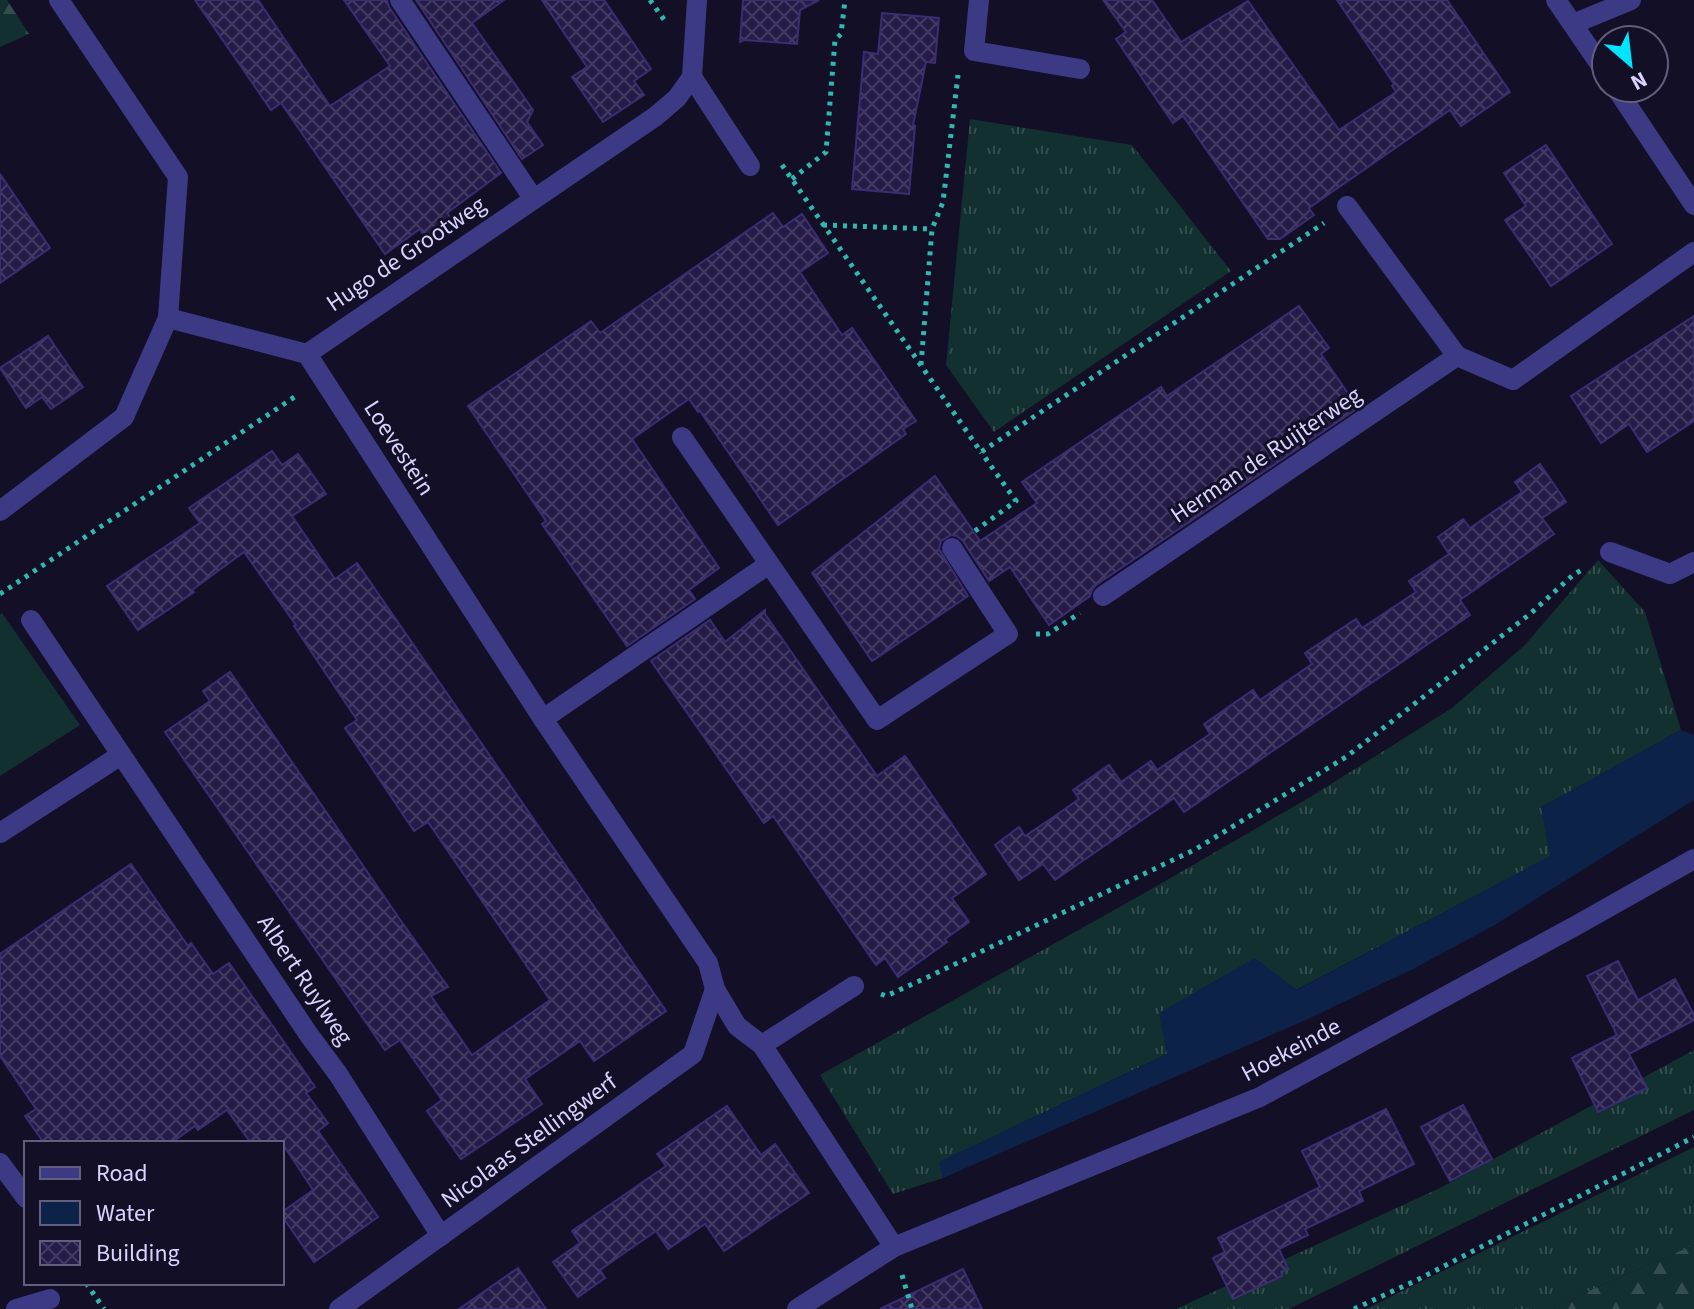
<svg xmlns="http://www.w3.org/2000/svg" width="1694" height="1309" font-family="'Source Sans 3',sans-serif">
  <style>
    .grass { fill: url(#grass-tufts) }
    .forest { fill: url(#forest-firs) }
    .green { fill: #12302f }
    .water { fill: #0c2248 }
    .building { fill: url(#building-cross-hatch); stroke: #3b2d73; stroke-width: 2 }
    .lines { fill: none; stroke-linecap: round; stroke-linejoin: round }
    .path { stroke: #2fb8b0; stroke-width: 5; stroke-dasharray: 4 6; stroke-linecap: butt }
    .minor { stroke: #3d3a85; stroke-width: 20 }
    .labels { text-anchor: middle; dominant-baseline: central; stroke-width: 6; stroke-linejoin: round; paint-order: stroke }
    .street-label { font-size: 24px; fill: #d9d4ff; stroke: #130f26 }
  </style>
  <defs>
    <pattern id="grass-tufts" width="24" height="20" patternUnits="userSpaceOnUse" patternTransform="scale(2)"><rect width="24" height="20" fill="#12302f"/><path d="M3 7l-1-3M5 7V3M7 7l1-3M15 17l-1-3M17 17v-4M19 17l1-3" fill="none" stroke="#344d4e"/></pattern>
    <pattern id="forest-firs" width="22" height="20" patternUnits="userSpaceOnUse" patternTransform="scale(2)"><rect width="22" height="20" fill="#12302f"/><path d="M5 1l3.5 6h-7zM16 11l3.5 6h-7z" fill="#344d4e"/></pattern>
    <pattern id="building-cross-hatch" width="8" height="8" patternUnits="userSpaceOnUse" patternTransform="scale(2)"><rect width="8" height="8" fill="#241b47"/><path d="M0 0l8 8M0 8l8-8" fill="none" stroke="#433b63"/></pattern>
  </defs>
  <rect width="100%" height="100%" fill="#130f26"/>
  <!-- grass -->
  <g class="grass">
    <path d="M970 119 1132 145 1231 271 994 432 946 365Z"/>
    <path d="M1598 560 1645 612 1681 730 1542 807 1551 856 1296 990 1167 1054 940 1162 943 1178 893 1194 820 1075 1141 895 1312 796 1452 708 1524 646Z"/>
    <path d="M1694 1050V1110L1289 1309H1176L1440 1188Z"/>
    <path d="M1694 1147V1245L1597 1287 1553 1309H1366Z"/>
  </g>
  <!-- forest -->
  <g class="forest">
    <path d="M0 0H7L29 34 0 47Z"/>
    <path d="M1694 1245V1309H1553L1597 1287Z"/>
  </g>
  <!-- green -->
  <path class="green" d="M2 613 80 725 0 776V614Z"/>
  <!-- water -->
  <path class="water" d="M1681 730 1694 735V800L1493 926 1413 969 1308 1019 943 1178 939 1162 1167 1054 1159 1013 1255 958 1297 990 1550 856 1541 807Z"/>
  <!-- building -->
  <g class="building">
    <path d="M195 0H258L330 106 390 66 344 0H387L389 7 501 173 447 213 451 218 425 237 420 229 385 254 281 103 271 110Z"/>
    <path d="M416 0H504L472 23 533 110 527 122 543 145 522 159Z"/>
    <path d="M542 0H604L651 69 634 81 644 95 603 122 572 77 587 67Z"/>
    <path d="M743 0H819L800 10 797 44 744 40 740 42Z"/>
    <path d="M1103 0H1152L1181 42 1248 1 1339 130 1396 92 1392 86 1394 84 1337 0H1447L1510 92 1461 126 1450 110 1309 208 1314 215 1280 239H1268L1183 116 1173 123 1144 81 1116 39 1126 32Z"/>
    <path d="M882 13 939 18 935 63 926 62 913 125 915 126 909 194 852 189 864 52 878 54Z"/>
    <path d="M1546 145 1612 244 1551 286 1505 220 1526 206 1504 173Z"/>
    <path d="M0 174 50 248 0 283Z"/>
    <path d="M773 213 783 227 802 214 828 253 800 272 842 335 852 328 916 421 903 429 906 434 778 525 700 411 698 412 689 399 632 439 719 568 689 590 695 599 627 646 542 524 546 521 468 406 591 321 600 333Z"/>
    <path d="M1299 306 1329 348 1321 354 1358 408 1096 585 1092 590 1090 596 1049 625 1010 567 989 581 963 541 957 536 951 535 941 541 939 549 968 596 872 661 812 573 935 476 980 541 1037 503 1022 482 1161 387 1167 396Z"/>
    <path d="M1694 316V421L1647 452 1629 424 1601 443 1571 396Z"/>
    <path d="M48 336 83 387 51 409 42 397 26 408 0 368Z"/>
    <path d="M272 451 282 465 298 454 326 494 292 516 335 579 357 563 666 1011 594 1061 580 1041 525 1079 542 1104 461 1159 427 1111 442 1100 400 1040 385 1050 165 732 210 701 203 691 230 672 401 921 448 987 431 996 472 1055 550 1000 428 822 414 831 345 728 357 720 294 626 296 625 244 552 192 590 194 592 138 630 107 586 200 523 189 508Z"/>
    <path d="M1540 464 1566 502 1542 518 1554 534 1460 600 1470 615 1184 812 1174 798 1055 880 1043 864 1019 880 995 845 1019 827 1025 836 1052 818 1079 799 1073 790 1109 765 1121 782 1151 761 1157 770 1210 734 1204 724 1253 690 1260 700 1312 664 1305 653 1356 619 1362 628 1416 592 1409 581 1449 554 1438 537 1463 519 1470 528 1522 492 1515 482Z"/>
    <path d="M765 610V614L877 776 905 756 986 874 952 898 969 922 945 939 947 942 898 977 885 958 876 965 773 816 764 823 651 661 710 620 725 642Z"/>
    <path d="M131 864 188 946 191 943 213 974 229 963 315 1087 306 1093 328 1123 318 1131 378 1217 314 1262 282 1216V1212L313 1190 282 1143H251L227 1110 198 1130 195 1126 171 1143H44L25 1116 36 1109 0 1056V954Z"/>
    <path d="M1618 961 1638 1000 1675 979 1694 1015V1020L1629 1054 1647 1088 1598 1112 1572 1058 1617 1035 1587 976Z"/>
    <path d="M1463 1105 1492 1159 1450 1181 1421 1127Z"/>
    <path d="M727 1106 761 1155 775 1144 809 1193 724 1251 705 1224 668 1249 656 1231 600 1270 605 1278 578 1297 553 1262 580 1243 572 1231 666 1166 657 1154Z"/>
    <path d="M1386 1109 1414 1164 1359 1191 1363 1201 1305 1229 1308 1235 1279 1249 1288 1269 1281 1272 1282 1276 1233 1299 1213 1258 1225 1252 1218 1238 1320 1187 1302 1151Z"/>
    <path d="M518 1268 546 1309H459Z"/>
    <path d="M963 1269 982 1309H880Z"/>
  </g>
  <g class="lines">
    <!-- path -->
    <g class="path">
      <path d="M650 0 665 21"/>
      <path d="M782 165 981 452 1324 223"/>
      <path d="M792 179 826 152 835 40 841 34 845 0"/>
      <path d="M823 225 932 229"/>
      <path d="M921 365 932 229 943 202 958 75"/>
      <path d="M975 531 1016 501 981 452"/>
      <path d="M0 594 299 394"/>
      <path d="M1036 634H1048L1080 613"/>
      <path d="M881 994 886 996 928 977 1196 849 1346 757 1530 614 1573 575 1585 568"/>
      <path d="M902 1275 912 1309"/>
      <path d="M86 1283 104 1309"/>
      <path d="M1354 1309 1417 1280 1694 1137"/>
    </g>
    <!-- minor -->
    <g class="minor">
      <path d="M59 0 178 177 168 318 307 354 543 719 708 963 715 989 737 1026 762 1045 894 1247"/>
      <path d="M400 0 533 198"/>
      <path d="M979 0 974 51 1080 69"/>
      <path d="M1556 0 1606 73"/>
      <path d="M1573 24 1631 0"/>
      <path d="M692 77 750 166"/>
      <path d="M1616 88 1694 205"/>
      <path d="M1347 206 1457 356"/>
      <path d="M307 354 656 116 677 98 692 77 697 0"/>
      <path d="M682 437 877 720 1008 634 952 548"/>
      <path d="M0 511 124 417 168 318"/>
      <path d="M1610 552 1670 574 1694 562"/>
      <path d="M1103 596 1457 356 1513 380 1694 252"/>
      <path d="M31 620 309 1035 338 1074 441 1236"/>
      <path d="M543 719 769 564"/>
      <path d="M0 833 121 755"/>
      <path d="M762 1045 854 986"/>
      <path d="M0 1163 26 1198"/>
      <path d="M16 1309 50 1299"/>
      <path d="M339 1309 693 1054 715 989"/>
      <path d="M797 1309 894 1247 1260 1097 1577 925 1694 859"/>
    </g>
  </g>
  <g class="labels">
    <!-- street labels -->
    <g class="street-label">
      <text transform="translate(406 254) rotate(-34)">Hugo de Grootweg</text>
      <text transform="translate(399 448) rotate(57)">Loevestein</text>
      <text transform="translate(1266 455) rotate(-34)">Herman de Ruijterweg</text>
      <text transform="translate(305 980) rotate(56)">Albert Ruylweg</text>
      <text transform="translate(1291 1050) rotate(-28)">Hoekeinde</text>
      <text transform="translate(529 1141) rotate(-36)">Nicolaas Stellingwerf</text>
    </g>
  </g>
  <!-- legend -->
  <rect x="24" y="1141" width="260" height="144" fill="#130f26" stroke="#625e7d" stroke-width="2"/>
  <rect x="40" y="1167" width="40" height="12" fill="#3d3a85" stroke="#625e7d" stroke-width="2"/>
  <text x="96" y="1181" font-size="24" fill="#d9d4ff">Road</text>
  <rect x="40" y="1201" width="40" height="24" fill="#0c2248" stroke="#625e7d" stroke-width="2"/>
  <text x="96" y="1221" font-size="24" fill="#d9d4ff">Water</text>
  <rect x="40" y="1241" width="40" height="24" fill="url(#building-cross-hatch)" stroke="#625e7d" stroke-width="2"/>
  <text x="96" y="1261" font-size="24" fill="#d9d4ff">Building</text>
  <!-- north arrow -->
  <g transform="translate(1630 64) rotate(152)"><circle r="38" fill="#130f26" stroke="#625e7d" stroke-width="2"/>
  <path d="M0-6L14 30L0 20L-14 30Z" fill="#00e5ff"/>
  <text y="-12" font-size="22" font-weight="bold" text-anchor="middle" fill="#d9d4ff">N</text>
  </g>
</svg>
